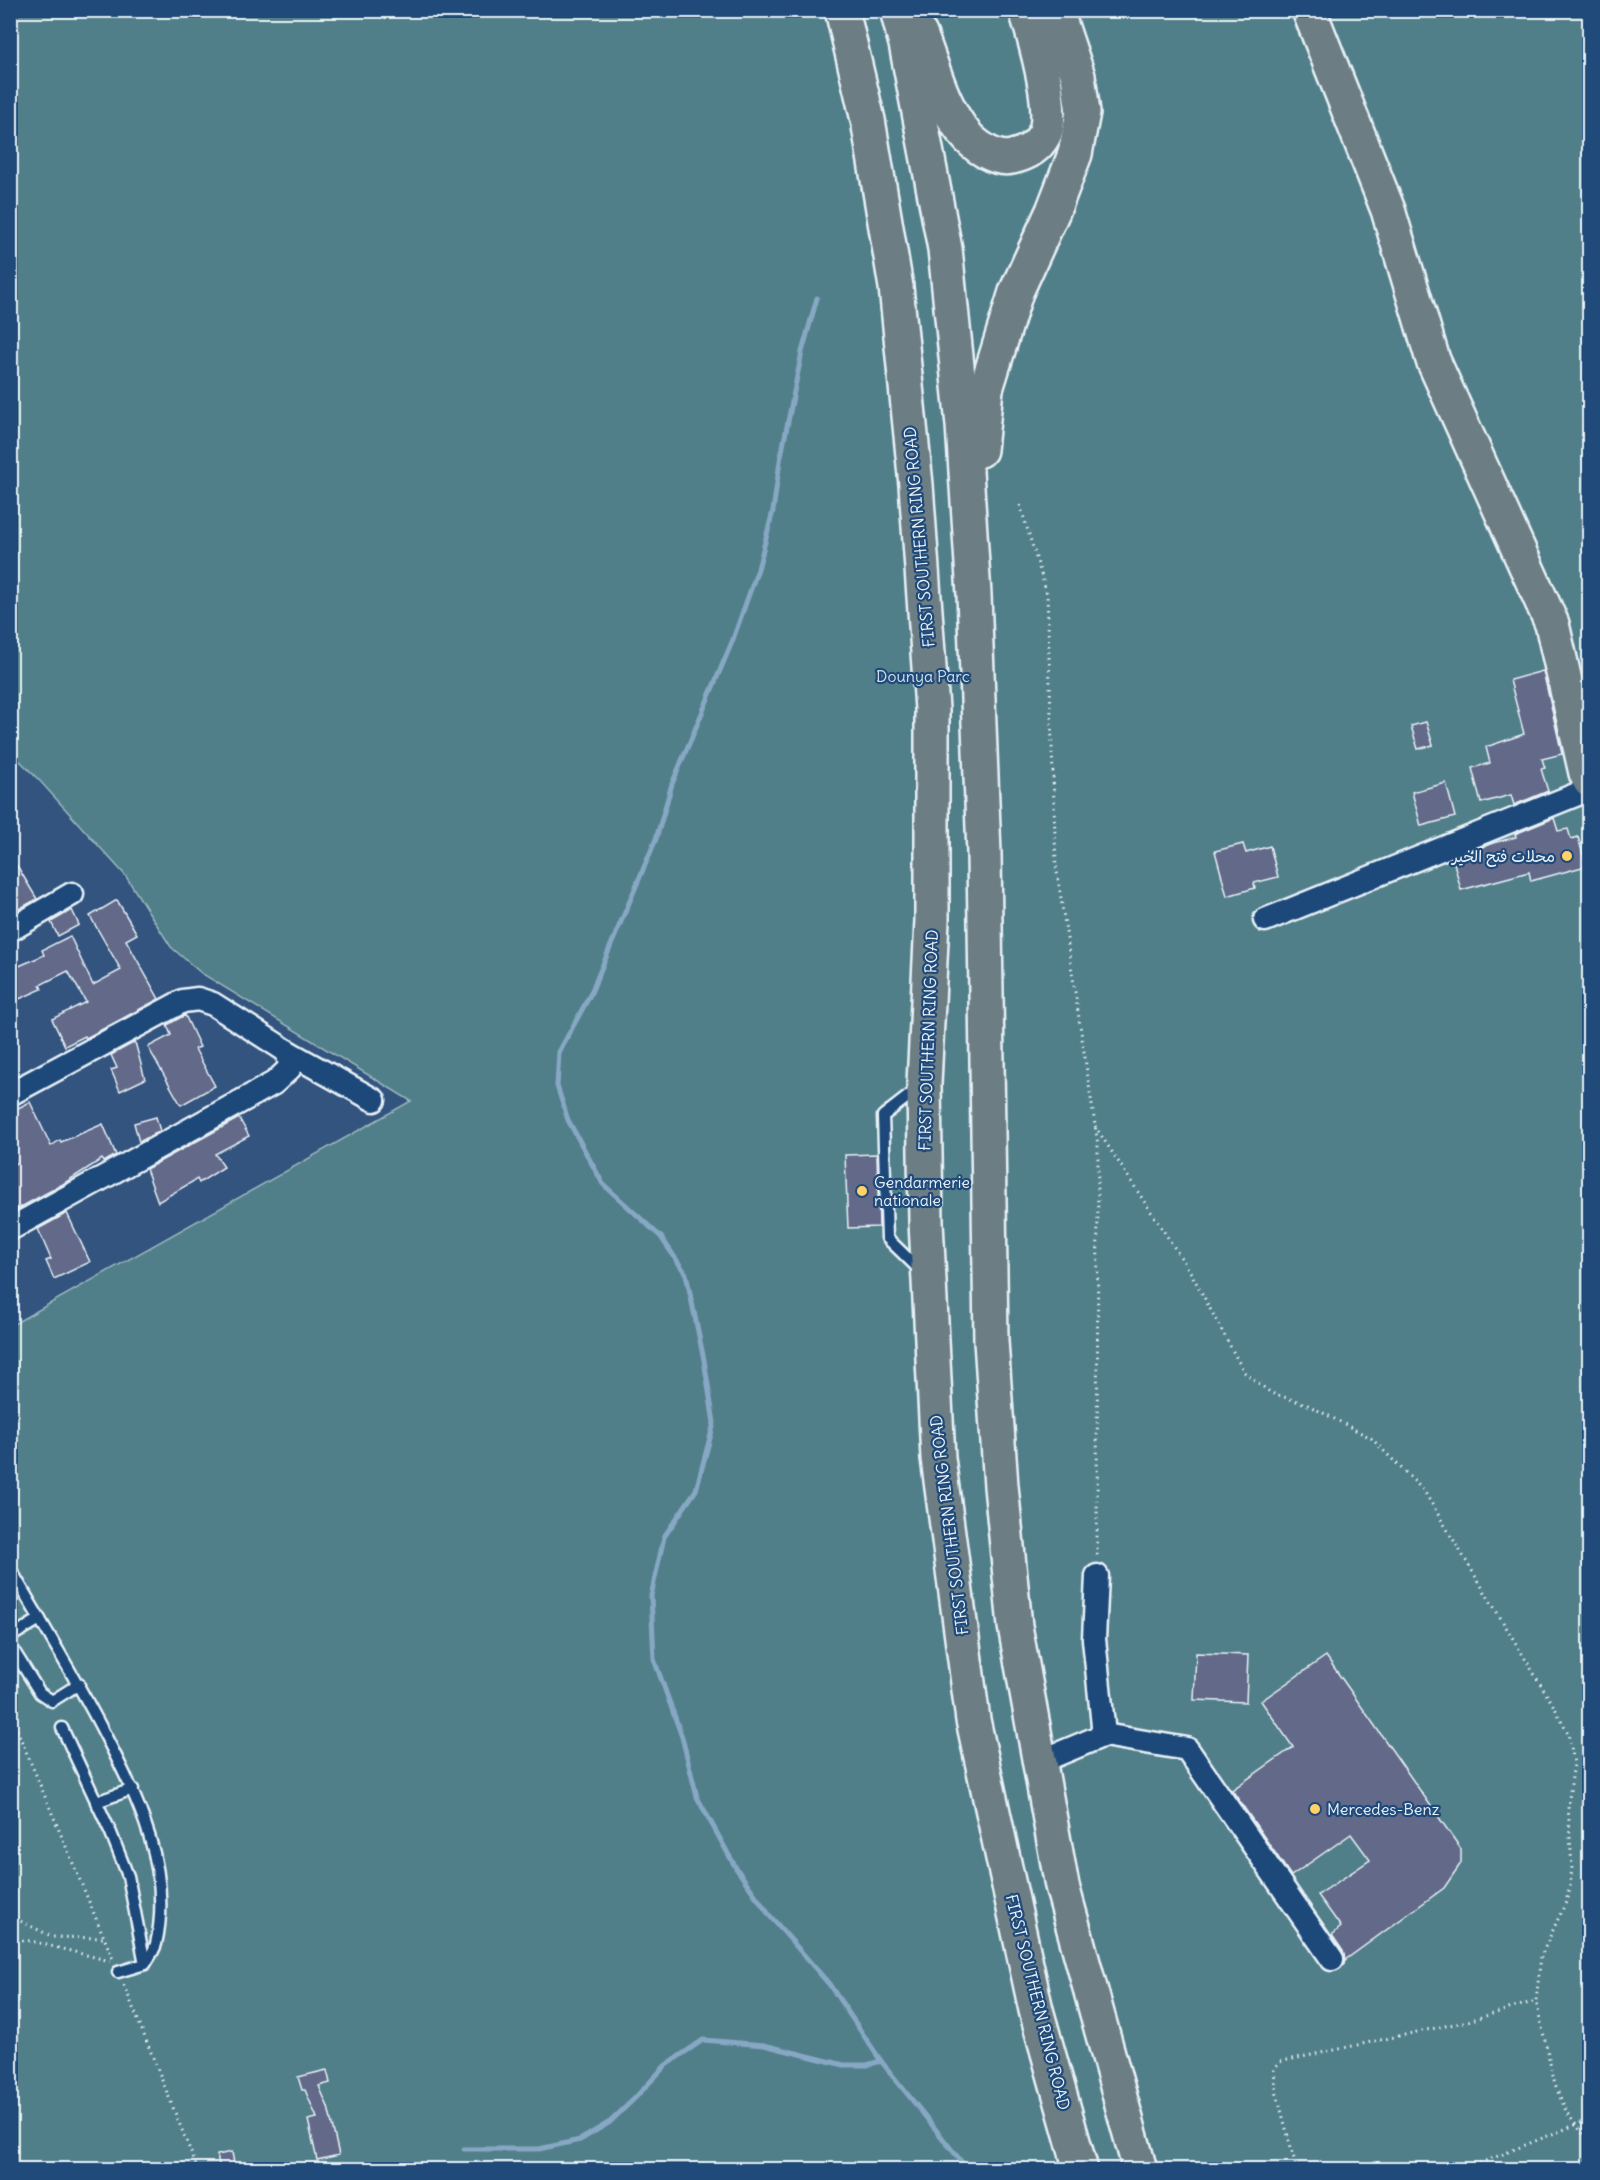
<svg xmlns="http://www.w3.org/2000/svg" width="1600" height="2180" font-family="Delius,'Playpen Sans Arabic',sans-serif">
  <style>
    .green { fill: #517f89; stroke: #9cb8c0; stroke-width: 1.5 }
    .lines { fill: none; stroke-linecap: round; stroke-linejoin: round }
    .stream { stroke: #87a8c4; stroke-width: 5 }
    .building { fill: #636b89; stroke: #e8f1f8; stroke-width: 1.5 }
    .service-casing { stroke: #e8f1f8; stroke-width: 15 }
    .minor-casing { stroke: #e8f1f8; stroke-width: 27 }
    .primary-casing { stroke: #e8f1f8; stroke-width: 38 }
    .motorway-casing { stroke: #e8f1f8; stroke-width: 38 }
    .path { stroke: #e8f1f8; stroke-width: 3; stroke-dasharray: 1.5 4.5; stroke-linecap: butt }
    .service { stroke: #1f4a7a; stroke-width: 10 }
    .minor { stroke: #1f4a7a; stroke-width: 22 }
    .primary { stroke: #6c7e84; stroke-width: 33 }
    .motorway { stroke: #6c7e84; stroke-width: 33 }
    .poi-dot { fill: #ffd166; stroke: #1f4a7a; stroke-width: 2 }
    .labels { text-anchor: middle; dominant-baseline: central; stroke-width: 4.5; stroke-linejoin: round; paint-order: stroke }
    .street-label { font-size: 16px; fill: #e8f1f8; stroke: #1f4a7a }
    .park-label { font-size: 16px; fill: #d1e0e7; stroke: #1f4a7a }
    .poi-label { font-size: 16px; fill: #e8f1f8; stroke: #1f4a7a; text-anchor: start }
  </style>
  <rect width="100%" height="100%" fill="#33547e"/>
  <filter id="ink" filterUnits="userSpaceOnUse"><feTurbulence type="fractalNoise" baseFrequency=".0167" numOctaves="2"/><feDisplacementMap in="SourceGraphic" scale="12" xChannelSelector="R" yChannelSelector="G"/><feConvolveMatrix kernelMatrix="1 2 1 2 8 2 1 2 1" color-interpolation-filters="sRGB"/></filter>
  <g filter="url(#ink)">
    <!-- green -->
    <path class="green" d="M11 11H1589V2169H11L10 1752 15 1750 10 1740V1326L411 1101 201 973 171 947 125 875 39 780 11 752Z"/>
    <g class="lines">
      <!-- stream -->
      <g class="stream">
        <path d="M817 298 802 352 780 461 773 511 758 569 732 642 672 784 656 839 590 995 559 1052 557 1086 568 1120 603 1184 661 1237 686 1274 704 1360 714 1423 696 1490 664 1537 651 1596 654 1659 682 1737 697 1797 736 1868 770 1916 829 1984 881 2061 968 2170"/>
        <path d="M464 2149H539L580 2140 610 2122 635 2098 666 2065 703 2040 764 2045 844 2065H867L881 2061"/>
      </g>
    </g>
    <!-- building -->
    <g class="building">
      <path d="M1543 671 1562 754 1542 759 1545 768 1541 769 1548 791 1514 805 1511 795 1481 803 1472 768 1490 763 1486 747 1524 734 1510 680Z"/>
      <path d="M1426 722 1433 745 1418 749 1411 726Z"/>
      <path d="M1446 783 1455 817 1421 826 1412 792Z"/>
      <path d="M1554 818 1558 831 1568 829 1571 839 1578 837 1586 866 1531 881 1529 872 1461 890 1453 859 1493 843 1516 837 1515 834Z"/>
      <path d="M1243 844 1246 853 1270 846 1278 877 1254 883 1255 888 1227 896 1215 851Z"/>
      <path d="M10 854 37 899 10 914Z"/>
      <path d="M117 900 137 934 126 940 159 999 86 1038 85 1036 65 1046 52 1019 86 1002 68 971 40 985 42 989 10 1003V970L44 955 42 950 70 936 93 985 121 970 90 916Z"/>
      <path d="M72 910 79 925 58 936 51 922Z"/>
      <path d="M185 1015 200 1047 195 1049 215 1086 181 1105 148 1047 171 1035 167 1025Z"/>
      <path d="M135 1042 145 1079 120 1091 111 1070 117 1068 111 1055Z"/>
      <path d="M30 1102 51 1146 60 1140 61 1142 103 1124 116 1155 104 1162 102 1159 63 1184 10 1213V1167L16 1163 10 1152V1112Z"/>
      <path d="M156 1117 160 1131 139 1142 134 1123Z"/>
      <path d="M239 1118 249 1136 215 1154 224 1167 199 1183 197 1179 158 1202 146 1169Z"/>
      <path d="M877 1154 879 1227 848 1228 845 1155Z"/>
      <path d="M67 1213 90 1262 54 1279 46 1261 51 1259 38 1229Z"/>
      <path d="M1196 1653 1248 1655 1246 1702 1194 1700Z"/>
      <path d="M1326 1656 1461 1849V1863L1444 1888 1345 1960 1343 1951 1332 1935 1341 1927 1318 1895 1370 1860 1351 1834 1291 1876 1232 1790 1293 1747 1261 1701Z"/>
      <path d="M327 2070 330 2083 319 2086 328 2107 339 2155 317 2160 308 2120 317 2118 305 2090H302L298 2077Z"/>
      <path d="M232 2152 235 2169H220L217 2155Z"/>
    </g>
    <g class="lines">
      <!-- service casing -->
      <g class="service-casing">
        <g id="service">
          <path d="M919 1088 883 1116 887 1238 922 1272"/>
          <path d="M10 1568C42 1624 76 1678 105 1735 138 1799 173 1870 156 1944 154 1951 149 1958 145 1964L118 1972"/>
          <path d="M10 1637 40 1619"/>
          <path d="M10 1645 40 1693 52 1701 79 1684"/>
          <path d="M62 1728 111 1833 128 1876 145 1964"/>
          <path d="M96 1802 133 1789"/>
        </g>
      </g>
      <!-- minor casing -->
      <g class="minor-casing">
        <g id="minor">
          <path d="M1265 920 1590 789"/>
          <path d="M10 930 72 894"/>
          <path d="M10 1094 183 1001 198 999 213 1004 288 1052 374 1100"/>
          <path d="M10 1229 274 1083 290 1068 288 1052"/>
          <path d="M1097 1576 1094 1639 1104 1735"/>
          <path d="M1039 1762 1104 1735 1187 1749 1332 1959"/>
        </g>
      </g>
      <!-- primary casing -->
      <g class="primary-casing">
        <path id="primary" d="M1309 10 1388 210 1433 360 1552 624 1586 773 1590 781"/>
      </g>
      <!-- motorway casing -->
      <g class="motorway-casing">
        <g id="motorway">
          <path d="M842 10 868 120 896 287 916 485 932 709V920L924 1084 926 1222 938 1458 973 1720 1036 2010 1081 2170"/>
          <path d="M897 10 906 44 945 249 963 425 974 595 984 854 991 1341 1001 1486 1015 1626 1062 1886 1140 2170"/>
          <path d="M920 34C933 67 942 106 965 134 975 146 995 161 1012 157 1026 154 1037 148 1044 135 1057 113 1034 36 1026 10"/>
          <path d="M980 450 986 389 1016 292 1053 211 1075 154 1083 112 1078 76 1056 10"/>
        </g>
      </g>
      <!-- path -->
      <g class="path">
        <path d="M1020 505 1047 594 1056 865 1098 1145 1097 1556"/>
        <path d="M1095 1126 1191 1273 1244 1372 1271 1393 1306 1404 1371 1438 1424 1491 1556 1710 1569 1735 1574 1763 1568 1806 1572 1867 1570 1886 1566 1902 1541 1956 1536 2001 1555 2085 1567 2113 1590 2143"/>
        <path d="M10 1713 113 1959"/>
        <path d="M10 1916 53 1937 105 1938"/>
        <path d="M10 1940 31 1941 110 1961"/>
        <path d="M124 1985 198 2170"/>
        <path d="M1297 2170 1276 2091 1274 2070 1279 2062 1468 2021 1536 2001"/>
        <path d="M1463 2170 1590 2119"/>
      </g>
      <!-- service -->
      <use href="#service" class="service"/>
      <!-- minor -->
      <use href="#minor" class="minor"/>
      <!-- primary -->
      <use href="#primary" class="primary"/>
      <!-- motorway -->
      <use href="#motorway" class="motorway"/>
    </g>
  </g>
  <!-- markers -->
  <g class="poi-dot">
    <circle cx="1567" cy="856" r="6"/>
    <circle cx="862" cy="1191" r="6"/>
    <circle cx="1315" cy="1809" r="6"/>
  </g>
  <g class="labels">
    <!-- street labels -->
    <g class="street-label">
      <text transform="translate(919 537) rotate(-95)">FIRST SOUTHERN RING ROAD</text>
      <text transform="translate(928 1040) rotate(-88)">FIRST SOUTHERN RING ROAD</text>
      <text transform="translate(949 1525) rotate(-97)">FIRST SOUTHERN RING ROAD</text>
      <text transform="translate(1038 2002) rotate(76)">FIRST SOUTHERN RING ROAD</text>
    </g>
    <!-- park labels -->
    <g class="park-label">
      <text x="923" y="676">Dounya Parc</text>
    </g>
    <!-- poi labels -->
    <g class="poi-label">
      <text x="1555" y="856" text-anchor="end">محلات فتح الخير</text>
      <text x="874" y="1182">Gendarmerie<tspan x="874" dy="18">nationale</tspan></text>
      <text x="1327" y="1809">Mercedes-Benz</text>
    </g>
  </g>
  <!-- margin -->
  <rect width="1600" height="2180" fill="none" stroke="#1f4a7a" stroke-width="36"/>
  <rect x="18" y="18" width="1564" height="2144" fill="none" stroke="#e8f1f8" stroke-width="2" filter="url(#ink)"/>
</svg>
